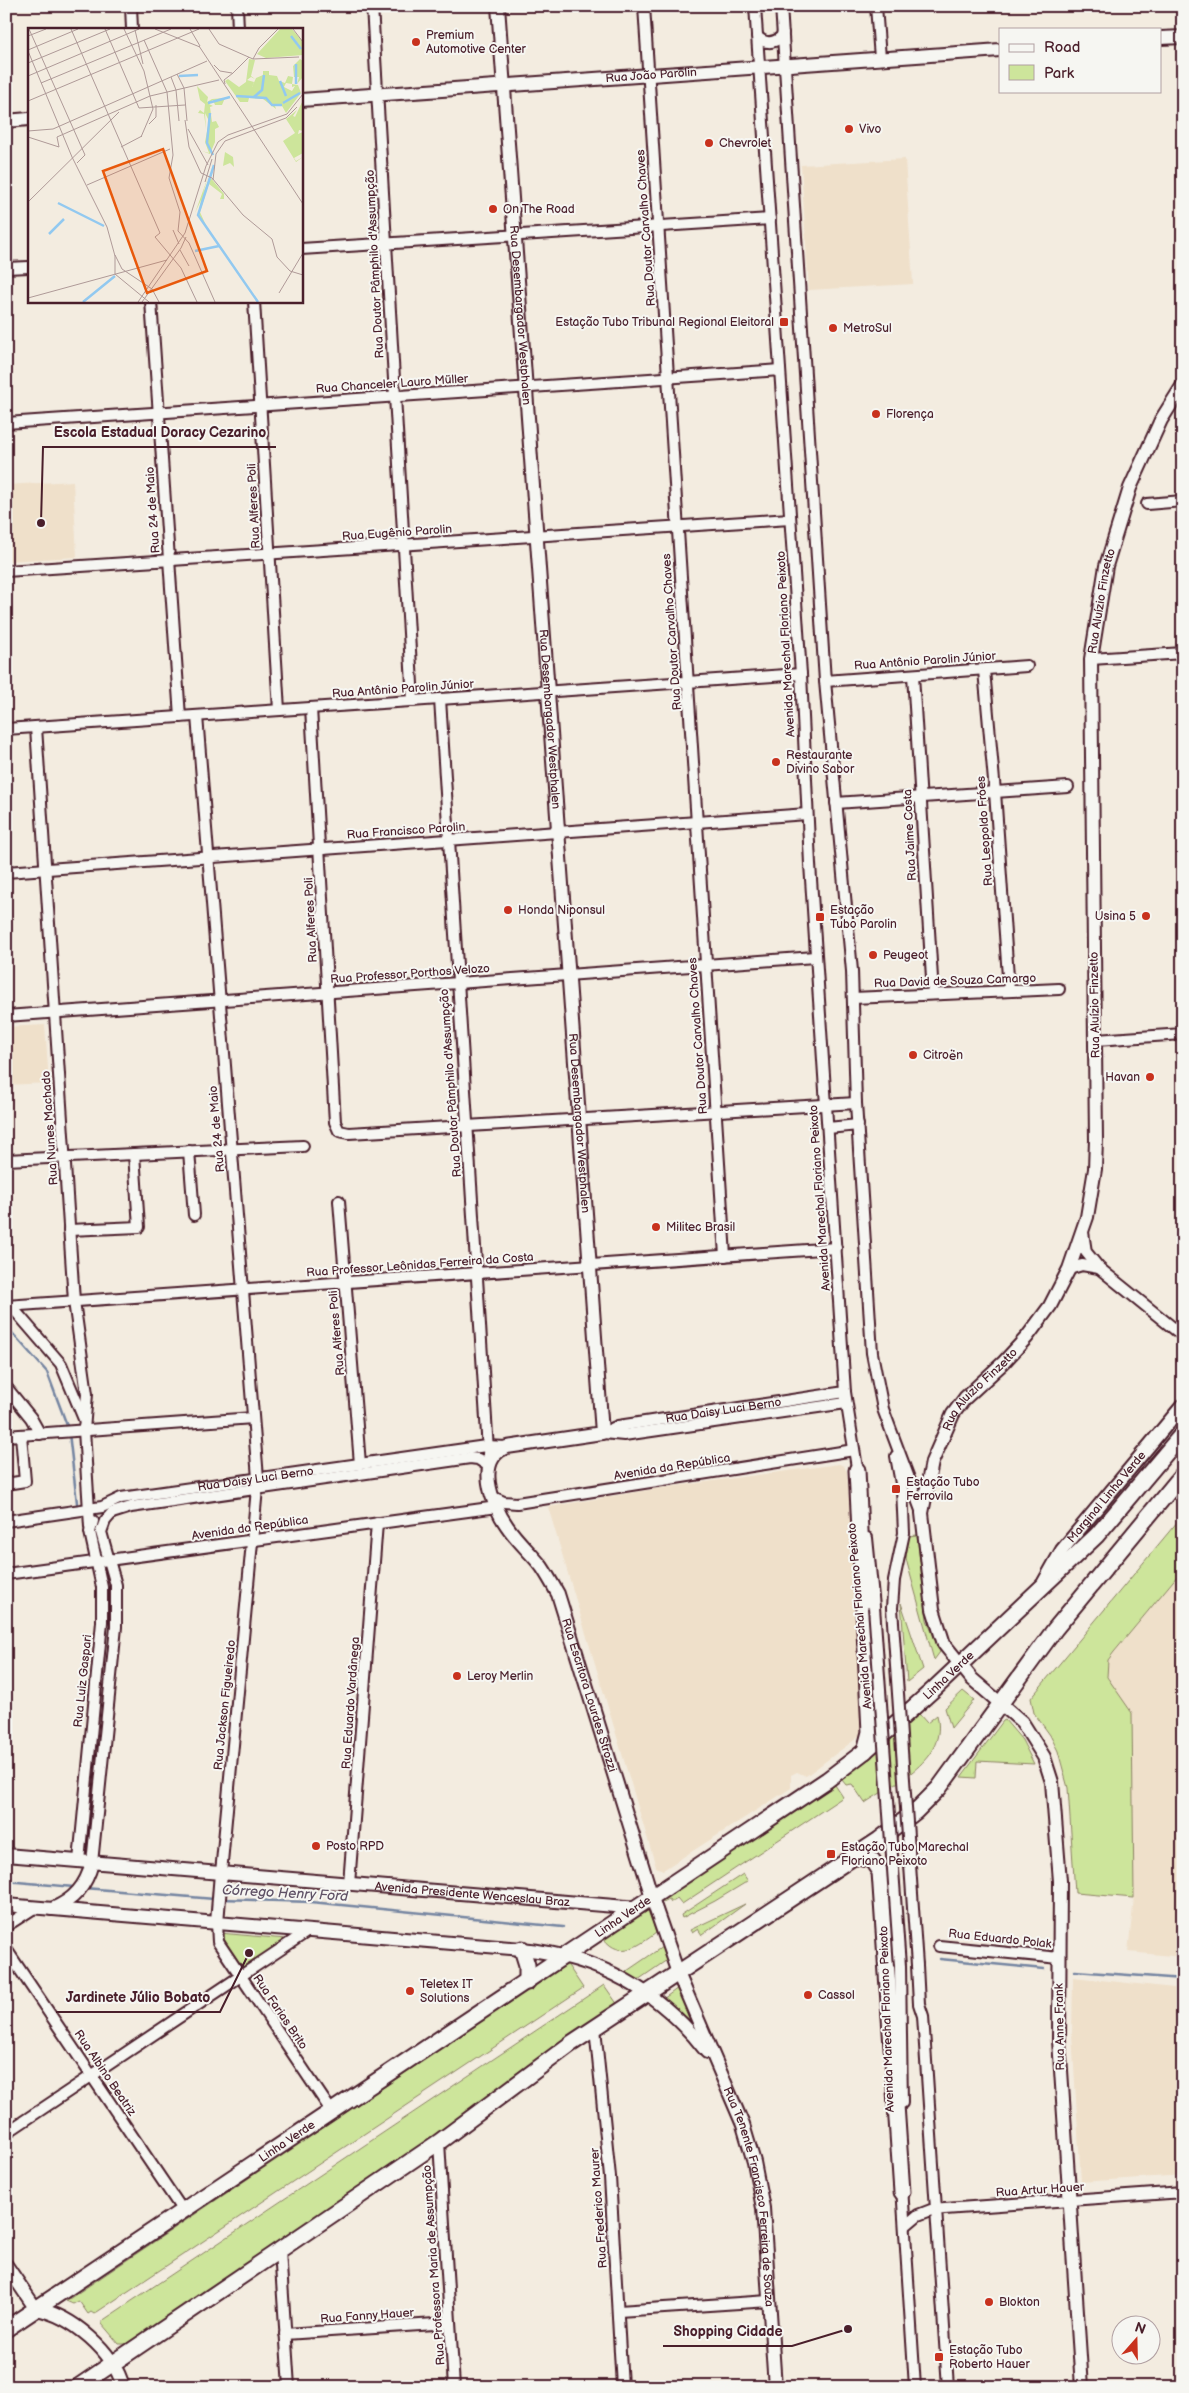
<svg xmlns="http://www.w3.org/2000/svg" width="1189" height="2393" font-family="'Balsamiq Sans',sans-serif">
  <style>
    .built { fill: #efe0ca }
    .green { fill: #cde59b; stroke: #8c8263 }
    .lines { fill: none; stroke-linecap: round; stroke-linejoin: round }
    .stream { stroke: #7585a1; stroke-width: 2.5 }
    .minor-casing { stroke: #4a1f2b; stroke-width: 14 }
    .major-casing { stroke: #4a1f2b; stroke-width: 16 }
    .highway-casing { stroke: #4a1f2b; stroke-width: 19 }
    .minor { stroke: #f6f6f2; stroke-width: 10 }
    .major { stroke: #f6f6f2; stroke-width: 12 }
    .highway { stroke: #f6f6f2; stroke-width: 15 }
    .minor-bridge-casing { stroke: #4a1f2b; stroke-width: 14; stroke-linecap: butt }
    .minor-bridge { stroke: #f6f6f2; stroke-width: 10 }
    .poi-dot { fill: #c8321e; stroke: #f6f6f2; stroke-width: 2 }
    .labels { text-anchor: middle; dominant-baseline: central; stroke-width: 4; stroke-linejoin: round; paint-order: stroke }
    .poi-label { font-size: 12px; fill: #4a1f2b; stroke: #f6f6f2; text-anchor: start }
    .street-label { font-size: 12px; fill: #4a1f2b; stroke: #f6f6f2 }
    .water-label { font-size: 14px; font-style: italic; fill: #605266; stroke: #f6f6f2 }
    .inset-river { fill: none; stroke: #92c9f0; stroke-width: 2.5 }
    .inset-road { fill: none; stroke: #af9a98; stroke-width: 1 }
    .view { fill: #e8590c; fill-opacity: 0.15; stroke: #e8590c; stroke-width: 2.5 }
    .inset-edge { fill: none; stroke: #4a1f2b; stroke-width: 2.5 }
    .leader { fill: none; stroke: #4a1f2b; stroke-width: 2 }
    .callout-dot { fill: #4a1f2b; stroke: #f6f6f2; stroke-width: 2 }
    .callout-label { font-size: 14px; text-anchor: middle; font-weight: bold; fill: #4a1f2b; stroke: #f6f6f2; stroke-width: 4; stroke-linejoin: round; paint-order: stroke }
  </style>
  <rect width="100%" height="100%" fill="#f3ece0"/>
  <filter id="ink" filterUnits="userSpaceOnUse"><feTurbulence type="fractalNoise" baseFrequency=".02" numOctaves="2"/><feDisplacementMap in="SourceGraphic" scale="10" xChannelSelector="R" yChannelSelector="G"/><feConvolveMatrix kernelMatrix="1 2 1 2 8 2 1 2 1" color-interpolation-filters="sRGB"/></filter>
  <g filter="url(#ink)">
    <!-- built -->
    <g class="built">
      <path d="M905 159 913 284 809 290 801 165Z"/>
      <path d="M73 481 77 557 6 561V485Z"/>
      <path d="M45 1025 49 1083 6 1085V1027Z"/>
      <path d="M839 1464 844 1466 847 1472 865 1724 861 1735 806 1776 797 1772 791 1775V1788L663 1870 656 1867 548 1507 654 1489Z"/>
      <path d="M1183 1569V1957L1128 1952 1134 1898 1132 1713 1109 1682 1106 1668 1108 1660 1114 1652Z"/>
      <path d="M1073 1977 1183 1989V2175L1081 2182 1072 2034Z"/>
    </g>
    <!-- green -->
    <g class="green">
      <path d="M1183 1515V1569L1114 1652 1108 1660 1107 1677 1132 1713 1134 1898 1075 1893 1068 1788 1058 1751 1050 1735 1034 1713 1031 1698Z"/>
      <path d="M917 1535 927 1620 940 1652 934 1660 906 1559 908 1536Z"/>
      <path d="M901 1603 923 1669 907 1682Z"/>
      <path d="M963 1691 974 1700 951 1728 945 1708Z"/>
      <path d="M919 1714 927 1723 937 1715C948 1760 896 1782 865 1803L852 1784 846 1785 842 1780Z"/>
      <path d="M1005 1720 1022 1740 1034 1764 977 1761 976 1778 961 1777 1003 1721Z"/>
      <path d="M835 1785 843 1797 682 1904 677 1898 671 1902 669 1899 663 1902 662 1900Z"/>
      <path d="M743 1874 748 1881 715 1901 682 1918 681 1915Z"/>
      <path d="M745 1904 702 1935 698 1929 692 1933 690 1930Z"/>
      <path d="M649 1910 656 1933C640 1945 620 1960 604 1939Z"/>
      <path d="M220 1933 286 1939 243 1968Z"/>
      <path d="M662 1947 667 1960 638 1980 624 1973Z"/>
      <path d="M567 1964 583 1988 94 2314 91 2312 88 2314 79 2301 73 2304 66 2301Z"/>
      <path d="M604 1985 618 2005 446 2130 127 2344H119L102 2324V2321Z"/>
      <path d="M678 1988 694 2023 663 1999Z"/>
    </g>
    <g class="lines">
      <!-- stream -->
      <g class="stream">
        <path d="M6 1326 47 1372 68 1428"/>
        <path d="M69 1433 77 1503"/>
        <path d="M6 1881 74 1887"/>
        <path d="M85 1888 214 1899"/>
        <path d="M222 1899 311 1902 563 1927"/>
        <path d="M940 1959 1044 1969"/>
        <path d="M1075 1971 1183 1979"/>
      </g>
      <!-- minor casing -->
      <g class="minor-casing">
        <g id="minor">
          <path d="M131 6 132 29"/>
          <path d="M237 6 238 29"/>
          <path d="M372 6 413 701"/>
          <path d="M644 6 725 1256"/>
          <path d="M755 6 801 674 810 864 845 1392 858 1474"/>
          <path d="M781 6 825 681 852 971 856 1103 872 1353 883 1409 922 1513"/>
          <path d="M876 6 880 58"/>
          <path d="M757 36C764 44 773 44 781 37L783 33"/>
          <path d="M301 249 770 219"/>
          <path d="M6 268 29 267"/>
          <path d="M151 301 180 717"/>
          <path d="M254 301 279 710"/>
          <path d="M6 423 780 370"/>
          <path d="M1147 504 1183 501"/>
          <path d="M6 571 790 519"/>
          <path d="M1091 659 1183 653"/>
          <path d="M984 670 995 792 1009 991"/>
          <path d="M913 675 933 994"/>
          <path d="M825 681 1027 666"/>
          <path d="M440 699 489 1466"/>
          <path d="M311 708 335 1122 339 1131 349 1133 856 1103"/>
          <path d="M197 716 258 1478 221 1873"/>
          <path d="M36 727 74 1301 87 1394 84 1430 90 1527"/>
          <path d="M6 729 801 674"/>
          <path d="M836 803 1068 787"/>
          <path d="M6 872 807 814"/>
          <path d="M853 998 1059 989"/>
          <path d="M6 1016 815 957"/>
          <path d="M1096 1040 1183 1034"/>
          <path d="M828 1128 858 1125"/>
          <path d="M189 1151 194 1215"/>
          <path d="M6 1160 303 1146"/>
          <path d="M339 1201 360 1464"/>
          <path d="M69 1230 139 1227 134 1154"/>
          <path d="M1083 1232 1086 1252 1099 1268 1183 1336"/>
          <path d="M1069 1269 1082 1265 1099 1268"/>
          <path d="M6 1306 836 1248"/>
          <path d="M11 1306 61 1364 84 1419"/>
          <path d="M6 1387 31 1418 40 1434"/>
          <path id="s1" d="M602 1433 618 1426 845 1392"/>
          <path d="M603 1433 624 1435 846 1403"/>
          <path d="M6 1436 253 1418"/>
          <path d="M6 1484 25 1481 21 1435"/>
          <path d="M493 1497 504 1502 517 1503 854 1450"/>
          <path id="s2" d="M6 1521 102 1507 121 1498 486 1446 507 1447"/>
          <path d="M867 1538 874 1607"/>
          <path d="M6 1574 497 1507"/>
          <path d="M892 1608 894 1580 904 1533 902 1489 896 1456"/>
          <path d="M79 1861 102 1622V1587L90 1532 93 1521"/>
          <path d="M92 1863 116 1627V1585L101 1532 105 1521 112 1513 131 1507 470 1458 478 1459 489 1466"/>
          <path d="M349 1884 377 1523"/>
          <path d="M217 1923 218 1942 332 2112"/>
          <path d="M6 1926 34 1908"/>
          <path d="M939 1946 1059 1958"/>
          <path d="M6 1949 183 2211"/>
          <path d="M917 1965 919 2004 923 2016 948 2387"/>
          <path d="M900 1966 902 2103"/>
          <path d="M595 2028 610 2177 622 2387"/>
          <path d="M6 2133 308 1931"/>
          <path d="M439 2142 454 2387"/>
          <path d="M902 2187 915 2387"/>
          <path d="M905 2226 918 2215 931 2210 1183 2192"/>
          <path d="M280 2251 289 2387"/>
          <path d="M619 2311 769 2301"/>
          <path d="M285 2334 450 2323"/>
        </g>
      </g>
      <!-- major casing -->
      <g class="major-casing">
        <g id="major">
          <path id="s3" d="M498 6 602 1433 507 1447C474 1459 492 1505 507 1526 517 1541 531 1553 542 1567 548 1576 553 1585 558 1594L656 1910 678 1973 743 2125 754 2162 763 2208 775 2387"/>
          <path d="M1160 38 1183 37"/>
          <path id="s4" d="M301 100 1000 50"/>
          <path d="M6 121 29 119"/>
          <path id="s5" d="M1044 1582 1062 1550 1183 1405"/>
          <path id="s6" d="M6 1855 638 1908"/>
          <path d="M6 1905 522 1949C599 1957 659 1990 707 2052"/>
          <path d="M52 1909C74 1900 86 1886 92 1863"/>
          <path d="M217 1923 221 1873"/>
          <path d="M6 2265 36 2309C71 2315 114 2351 123 2387"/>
          <path id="s7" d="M1082 2387 1059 2040 1060 1881 1052 1782 1044 1757 1022 1722 972 1679 944 1644 933 1609 922 1513 932 1462 953 1414 965 1398 1003 1363 1027 1337 1050 1306 1069 1269 1087 1217 1095 1169 1096 1140 1091 659 1106 566 1130 488 1161 420 1183 385"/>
        </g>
      </g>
      <!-- highway casing -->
      <g class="highway-casing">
        <g id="highway">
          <path d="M857 1470 870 1732 865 1751"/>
          <path d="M853 1856 872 1860 880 1872 902 2192"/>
          <path d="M522 1949 527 1965V1982"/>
          <path id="s8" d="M6 2329 827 1780 865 1751 934 1689 1097 1535 1183 1433"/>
          <path d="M78 2387 439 2142 572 2043 879 1840 916 1811 939 1788 1055 1629 1183 1474"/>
        </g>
      </g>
      <!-- minor -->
      <use href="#minor" class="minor"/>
      <!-- major -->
      <use href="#major" class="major"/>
      <!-- highway -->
      <use href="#highway" class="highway"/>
      <!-- minor-bridge casing -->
      <g class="minor-bridge-casing">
        <g id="minor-bridge">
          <path d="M874 1607 900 1966"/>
          <path d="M892 1608 917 1965"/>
        </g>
      </g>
      <!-- minor-bridge -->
      <use href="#minor-bridge" class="minor-bridge"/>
    </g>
  </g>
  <!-- markers -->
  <g class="poi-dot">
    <circle cx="416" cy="42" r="5"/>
    <circle cx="849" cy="129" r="5"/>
    <circle cx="709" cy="143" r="5"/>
    <circle cx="493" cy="209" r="5"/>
    <rect x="779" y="317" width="10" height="10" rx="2.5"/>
    <circle cx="833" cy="328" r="5"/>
    <circle cx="876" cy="414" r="5"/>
    <circle cx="776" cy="762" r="5"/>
    <circle cx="508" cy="910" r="5"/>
    <circle cx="1146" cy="916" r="5"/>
    <rect x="815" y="912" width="10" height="10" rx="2.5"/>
    <circle cx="873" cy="955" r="5"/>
    <circle cx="913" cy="1055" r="5"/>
    <circle cx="1150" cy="1077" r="5"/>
    <circle cx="656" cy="1227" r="5"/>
    <rect x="891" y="1484" width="10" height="10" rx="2.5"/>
    <circle cx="457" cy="1676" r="5"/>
    <circle cx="316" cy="1846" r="5"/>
    <rect x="826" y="1849" width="10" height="10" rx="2.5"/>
    <circle cx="410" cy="1991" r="5"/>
    <circle cx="808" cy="1995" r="5"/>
    <circle cx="989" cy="2302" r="5"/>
    <rect x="934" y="2352" width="10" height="10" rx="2.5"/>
  </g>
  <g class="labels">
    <!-- poi labels -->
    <g class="poi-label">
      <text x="426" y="35">Premium<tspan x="426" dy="14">Automotive Center</tspan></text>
      <text x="859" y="129">Vivo</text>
      <text x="719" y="143">Chevrolet</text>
      <text x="503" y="209">On The Road</text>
      <text x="774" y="322" text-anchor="end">Estação Tubo Tribunal Regional Eleitoral</text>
      <text x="843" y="328">MetroSul</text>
      <text x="886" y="414">Florença</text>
      <text x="786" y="755">Restaurante<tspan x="786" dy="14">Divino Sabor</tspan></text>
      <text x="518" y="910">Honda Niponsul</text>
      <text x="830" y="910">Estação<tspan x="830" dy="14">Tubo Parolin</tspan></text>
      <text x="1136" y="916" text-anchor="end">Usina 5</text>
      <text x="883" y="955">Peugeot</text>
      <text x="923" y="1055">Citroën</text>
      <text x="1140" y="1077" text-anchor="end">Havan</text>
      <text x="666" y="1227">Militec Brasil</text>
      <text x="906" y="1482">Estação Tubo<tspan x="906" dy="14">Ferrovila</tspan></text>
      <text x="467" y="1676">Leroy Merlin</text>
      <text x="326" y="1846">Posto RPD</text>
      <text x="841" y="1847">Estação Tubo Marechal<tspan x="841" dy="14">Floriano Peixoto</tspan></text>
      <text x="420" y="1984">Teletex IT<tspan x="420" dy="14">Solutions</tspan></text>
      <text x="818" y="1995">Cassol</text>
      <text x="999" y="2302">Blokton</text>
      <text x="949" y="2350">Estação Tubo<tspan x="949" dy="14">Roberto Hauer</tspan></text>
    </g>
    <!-- street labels -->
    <g class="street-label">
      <text stroke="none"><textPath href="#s4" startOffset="351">Rua João Parolin</textPath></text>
      <text transform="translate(646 228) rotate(-94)">Rua Doutor Carvalho Chaves</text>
      <text transform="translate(375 264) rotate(-93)">Rua Doutor Pâmphilo d'Assumpção</text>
      <text stroke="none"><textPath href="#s3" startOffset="310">Rua Desembargador Westphalen</textPath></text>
      <text transform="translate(392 384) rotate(-4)">Rua Chanceler Lauro Müller</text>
      <text transform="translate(254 506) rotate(-93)">Rua Alferes Poli</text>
      <text transform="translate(153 510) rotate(-94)">Rua 24 de Maio</text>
      <text transform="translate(397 533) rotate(-4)">Rua Eugênio Parolin</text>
      <text stroke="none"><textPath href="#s7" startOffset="1882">Rua Aluízio Finzetto</textPath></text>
      <text transform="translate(672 632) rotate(-94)">Rua Doutor Carvalho Chaves</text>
      <text transform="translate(786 644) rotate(-93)">Avenida Marechal Floriano Peixoto</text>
      <text transform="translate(925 661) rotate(-4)">Rua Antônio Parolin Júnior</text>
      <text transform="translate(403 689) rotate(-4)">Rua Antônio Parolin Júnior</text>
      <text stroke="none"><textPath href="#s3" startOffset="715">Rua Desembargador Westphalen</textPath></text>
      <text transform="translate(406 831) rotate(-4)">Rua Francisco Parolin</text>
      <text transform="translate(985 831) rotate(-94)">Rua Leopoldo Fróes</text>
      <text transform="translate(910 835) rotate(-93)">Rua Jaime Costa</text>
      <text transform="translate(311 920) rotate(-93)">Rua Alferes Poli</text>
      <text transform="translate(410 974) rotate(-4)">Rua Professor Porthos Velozo</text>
      <text transform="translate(955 981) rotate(-2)">Rua David de Souza Camargo</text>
      <text transform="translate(1095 1005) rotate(-91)">Rua Aluízio Finzetto</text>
      <text transform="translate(698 1036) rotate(-94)">Rua Doutor Carvalho Chaves</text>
      <text transform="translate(451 1083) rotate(-94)">Rua Doutor Pâmphilo d'Assumpção</text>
      <text stroke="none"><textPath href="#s3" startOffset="1120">Rua Desembargador Westphalen</textPath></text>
      <text transform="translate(50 1128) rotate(-94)">Rua Nunes Machado</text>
      <text transform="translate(217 1129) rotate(-95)">Rua 24 de Maio</text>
      <text transform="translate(820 1198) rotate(-94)">Avenida Marechal Floriano Peixoto</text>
      <text transform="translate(420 1265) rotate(-4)">Rua Professor Leônidas Ferreira da Costa</text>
      <text transform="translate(337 1333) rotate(-95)">Rua Alferes Poli</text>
      <text stroke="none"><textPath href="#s7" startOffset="1058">Rua Aluízio Finzetto</textPath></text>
      <text stroke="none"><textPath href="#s1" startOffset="124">Rua Daisy Luci Berno</textPath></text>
      <text transform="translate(672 1467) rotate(-9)">Avenida da República</text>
      <text stroke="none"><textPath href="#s2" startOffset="254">Rua Daisy Luci Berno</textPath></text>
      <text stroke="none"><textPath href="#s5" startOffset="106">Marginal Linha Verde</textPath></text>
      <text transform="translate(250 1528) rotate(-8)">Avenida da República</text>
      <text transform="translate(860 1616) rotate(-95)">Avenida Marechal Floriano Peixoto</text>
      <text stroke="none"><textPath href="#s8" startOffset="1148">Linha Verde</textPath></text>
      <text transform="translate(83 1681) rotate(-84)">Rua Luiz Gaspari</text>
      <text stroke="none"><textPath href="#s3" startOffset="1809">Rua Escritora Lourdes Strozzi</textPath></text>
      <text transform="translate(351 1703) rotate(-86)">Rua Eduardo Vardânega</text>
      <text transform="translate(225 1705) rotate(-84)">Rua Jackson Figueiredo</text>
      <text stroke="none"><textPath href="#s6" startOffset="468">Avenida Presidente Wenceslau Braz</textPath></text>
      <text stroke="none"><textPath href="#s8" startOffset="742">Linha Verde</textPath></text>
      <text transform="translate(1000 1939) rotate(6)">Rua Eduardo Polak</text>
      <text transform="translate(280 2012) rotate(56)">Rua Farias Brito</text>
      <text transform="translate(887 2019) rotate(-92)">Avenida Marechal Floriano Peixoto</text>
      <text transform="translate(1060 2027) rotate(-91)">Rua Anne Frank</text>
      <text transform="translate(105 2073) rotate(56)">Rua Albino Beatriz</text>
      <text stroke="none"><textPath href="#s8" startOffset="338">Linha Verde</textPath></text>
      <text transform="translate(1040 2190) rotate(-4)">Rua Artur Hauer</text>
      <text stroke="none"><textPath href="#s3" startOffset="2338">Rua Tenente Francisco Ferreira de Souza</textPath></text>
      <text transform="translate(599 2208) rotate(-94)">Rua Frederico Maurer</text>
      <text transform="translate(434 2265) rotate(-94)">Rua Professora Maria de Assumpção</text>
      <text transform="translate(367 2316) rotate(-4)">Rua Fanny Hauer</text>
    </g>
    <!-- water labels -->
    <g class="water-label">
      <text transform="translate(285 1893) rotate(3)">Córrego Henry Ford</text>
    </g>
  </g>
  <!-- overview -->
  <g transform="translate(28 28)">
    <rect width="275" height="275" fill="#f3ece0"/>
    <path d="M252 1H264L275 14V27L238 30 229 26ZM221 31 227 32 223 48 227 51 223 49 219 52 226 54 224 59 228 50 235 47V43H241V47L249 48 251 53 257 55 260 48 265 49 264 56 258 55 256 59 264 63 267 58 264 59V56L270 57 273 65 258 85 254 78H247L248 81 235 71 221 70 220 74H212L205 64 197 53 200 51 211 59 218 54ZM272 31 275 33V49L269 56 271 49H266L265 38ZM169 58 180 69 179 74 184 71 197 70 194 77H187L185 72 181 76 185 78 182 79 184 94 188 93 191 99 187 101V114L182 126 174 123 181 125 177 114 181 93 177 85 178 101 176 86 170 85 172 82 176 85 177 76 172 72ZM275 72V103L271 102 270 106 275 104V125L266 130 268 133 275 129 268 134 255 113 267 105 258 91 269 82 265 88 272 91 267 89ZM197 124 205 129 206 139 202 135 195 138ZM180 149 175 165 182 149 196 166V171H192L194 166 181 156 182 152 172 184 180 202 170 187 173 172 167 185Z" fill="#cde59b"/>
    <path class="inset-river" d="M263 8 273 21M151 48 170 47M252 53 258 68M268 56V36M208 68 238 70 244 77H254M226 69 234 62 236 47M180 75 202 69M255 75 272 65M182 85 179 115 185 127M186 137 170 187 230 274M30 175 76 198M21 206 36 191M167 223 191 218M55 274 87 248"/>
    <path class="inset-road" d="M1 1 57 127 49 135M43 1 132 205 127 209 153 240 169 274M77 1 111 80 157 77M96 1 116 43 125 81 113 109M127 1 172 19M162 1 172 18M181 1 191 16 225 31 271 29M265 1 275 14M107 2 115 36M0 8 18 1M116 12 139 64 145 127 141 150 152 184 150 203 161 215 187 274M171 18 275 176M0 22 50 1M0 23 44 129 79 199 87 228V246M225 31 231 20 250 1M0 35 82 1M186 37 192 43 204 45M149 46 156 60 159 93M204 46 221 29M0 48 111 1M143 49 148 62 151 93M13 55 143 1M197 56 196 52 205 45M0 73 171 1M157 92 161 119 173 145 184 150 215 187 244 211 249 229 262 243 275 247M121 96 128 89V77M160 101 180 137M0 103 25 101 179 33M0 109 31 119 29 109 122 68 191 52M93 119 114 108M185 152 188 126 197 113 258 90 269 79M177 154 184 131M59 157 142 121M0 174 91 84M145 202 151 216M152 222 161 238M87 227 94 241 124 261 131 274M87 246 121 274M251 265 275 225M0 270 139 232M110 274 157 205 178 138 190 114 200 107 259 86 275 66M114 274 153 220 158 209"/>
    <path class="view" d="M135 121 179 243 119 265 75 143Z"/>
    <rect width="275" height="275" class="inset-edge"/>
  </g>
  <!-- callouts -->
  <path class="leader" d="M41 523L43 447H276M249 1953L220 2012H56M848 2329L792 2346H663"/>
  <g class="callout-dot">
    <circle cx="41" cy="523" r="5"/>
    <circle cx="249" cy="1953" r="5"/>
    <circle cx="848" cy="2329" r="5"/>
  </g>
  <g class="callout-label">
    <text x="160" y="437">Escola Estadual Doracy Cezarino</text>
    <text x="138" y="2002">Jardinete Júlio Bobato</text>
    <text x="728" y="2336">Shopping Cidade</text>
  </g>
  <!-- margin -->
  <rect width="1189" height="2393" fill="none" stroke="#f6f6f2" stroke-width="25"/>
  <rect x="12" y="12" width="1164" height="2368" fill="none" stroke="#4a1f2b" stroke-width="2" filter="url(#ink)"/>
  <!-- legend -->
  <rect x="999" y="28" width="162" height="65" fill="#f6f6f2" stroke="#b1a0a2"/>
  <rect x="1009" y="44" width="25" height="8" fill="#f6f6f2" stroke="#b1a0a2"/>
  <text x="1044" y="52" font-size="15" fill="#4a1f2b">Road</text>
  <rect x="1009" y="65" width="25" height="15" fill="#cde59b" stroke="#b1a0a2"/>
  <text x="1044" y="78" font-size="15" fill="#4a1f2b">Park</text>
  <!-- north arrow -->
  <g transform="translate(1136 2340) rotate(20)"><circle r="24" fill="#f6f6f2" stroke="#b1a0a2"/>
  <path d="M0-4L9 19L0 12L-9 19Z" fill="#c8321e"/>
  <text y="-8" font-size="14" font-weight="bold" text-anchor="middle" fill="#4a1f2b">N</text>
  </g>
</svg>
